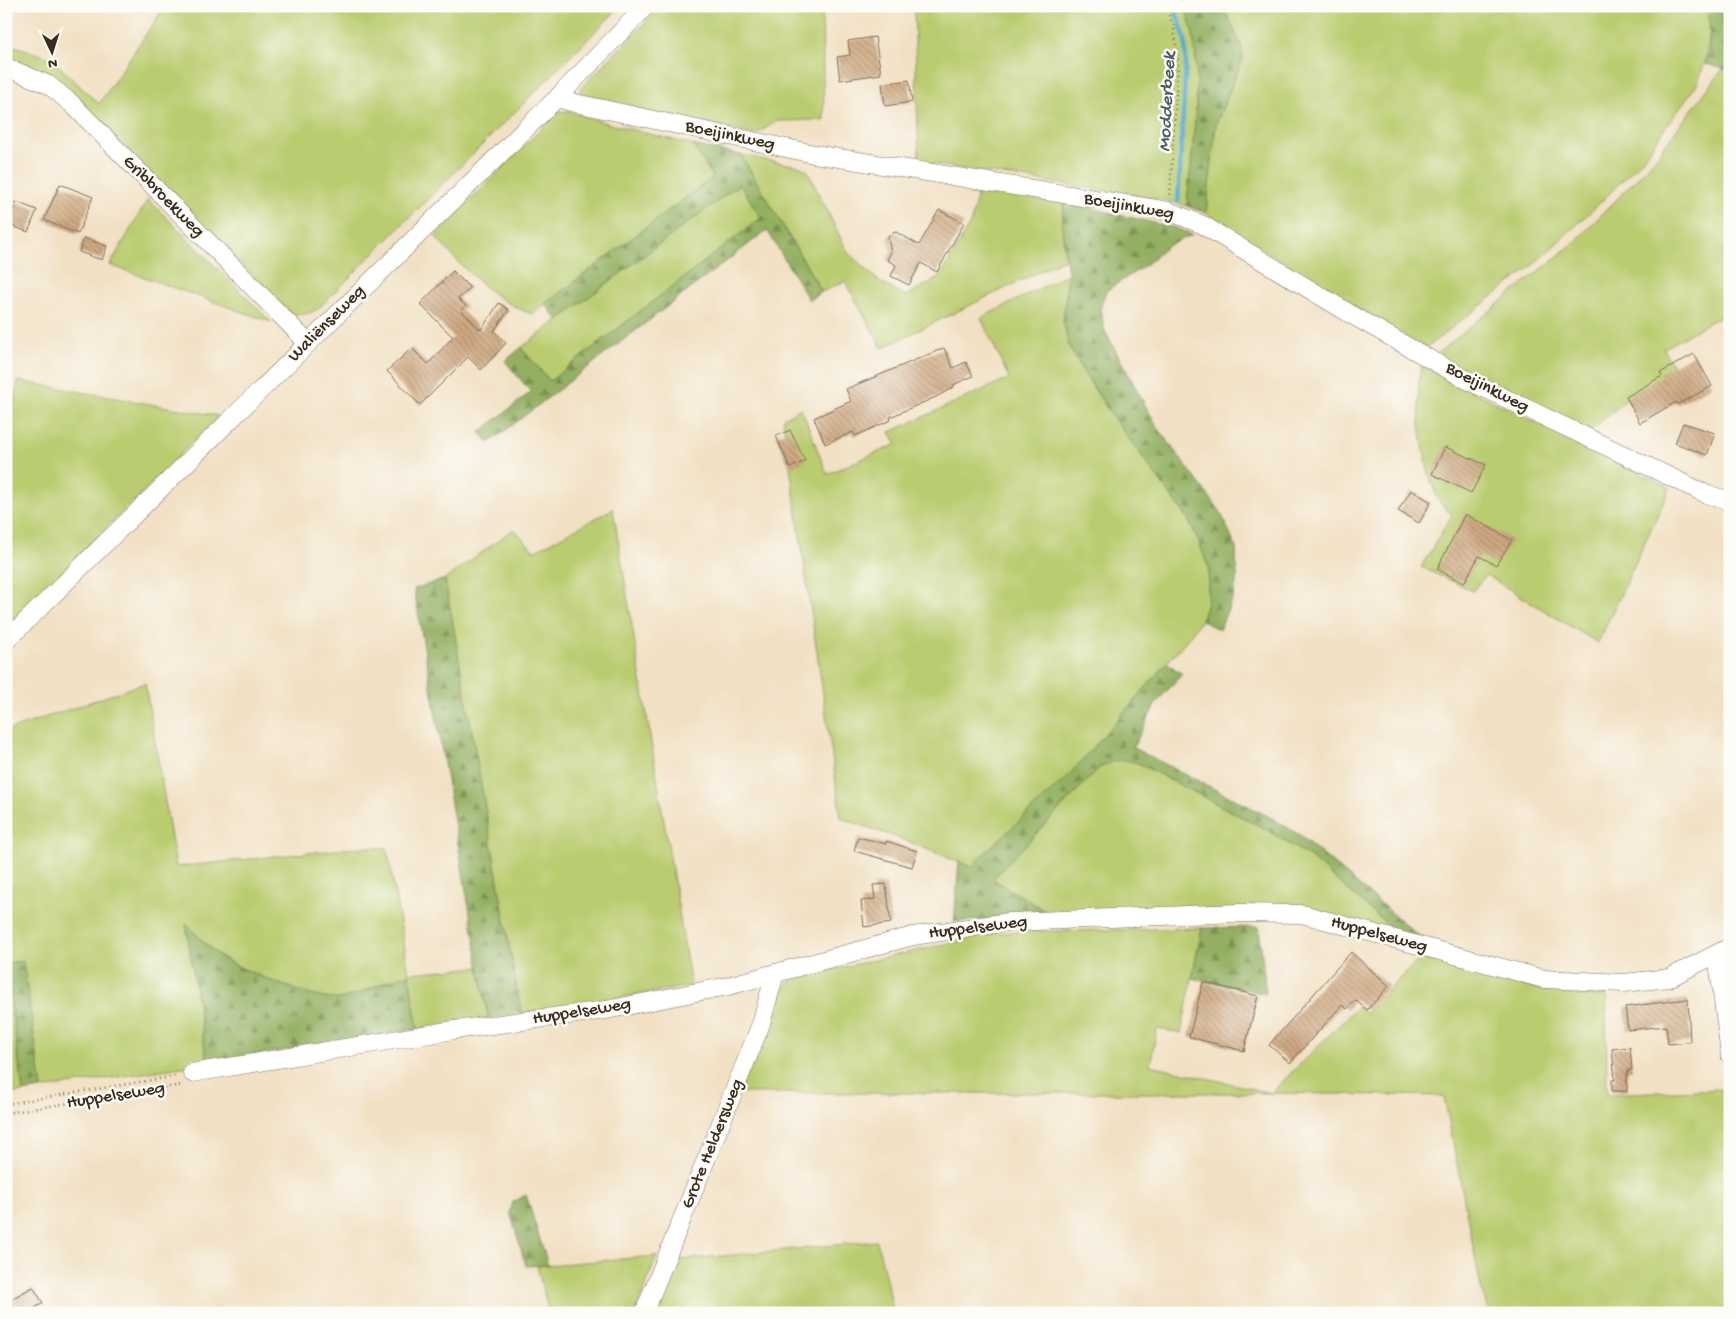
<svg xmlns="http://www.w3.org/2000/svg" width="1736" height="1319" font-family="'Gochi Hand',sans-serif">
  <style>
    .green { fill: #bacc6f; stroke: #7a7b46 }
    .forest { fill: url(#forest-firs); stroke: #676d40 }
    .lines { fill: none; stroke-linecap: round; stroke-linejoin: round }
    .stream { stroke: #53a8cf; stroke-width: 4.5 }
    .building { fill: url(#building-back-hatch) }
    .street-casing { stroke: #7b6a58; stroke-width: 19 }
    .path { stroke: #7b6a58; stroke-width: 2.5; stroke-dasharray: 1 4; stroke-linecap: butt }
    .street { stroke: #fff; stroke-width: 18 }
    .labels { text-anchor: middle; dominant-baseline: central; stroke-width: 5; stroke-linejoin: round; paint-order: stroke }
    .street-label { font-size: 18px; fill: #3b2a1e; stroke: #fdfcf7 }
    .water-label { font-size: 19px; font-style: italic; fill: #455c65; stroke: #fdfcf7 }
  </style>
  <defs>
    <pattern id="forest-firs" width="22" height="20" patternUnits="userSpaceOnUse" patternTransform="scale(1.25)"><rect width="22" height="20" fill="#93b062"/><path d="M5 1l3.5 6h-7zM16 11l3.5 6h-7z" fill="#798f50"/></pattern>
    <pattern id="building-back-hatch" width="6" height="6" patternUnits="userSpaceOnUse" patternTransform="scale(1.25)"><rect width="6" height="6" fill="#cfa982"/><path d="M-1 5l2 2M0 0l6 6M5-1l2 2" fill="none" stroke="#a98a6a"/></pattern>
  </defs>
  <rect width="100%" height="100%" fill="#fdfcf7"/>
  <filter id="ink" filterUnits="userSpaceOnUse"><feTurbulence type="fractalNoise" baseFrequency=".02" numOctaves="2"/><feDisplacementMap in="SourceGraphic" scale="10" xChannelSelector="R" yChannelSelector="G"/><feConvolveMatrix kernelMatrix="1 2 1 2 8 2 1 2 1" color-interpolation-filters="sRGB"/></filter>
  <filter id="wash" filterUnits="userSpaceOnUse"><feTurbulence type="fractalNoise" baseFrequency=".0096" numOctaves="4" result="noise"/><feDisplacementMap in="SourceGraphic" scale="20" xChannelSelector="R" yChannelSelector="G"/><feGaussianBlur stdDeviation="1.12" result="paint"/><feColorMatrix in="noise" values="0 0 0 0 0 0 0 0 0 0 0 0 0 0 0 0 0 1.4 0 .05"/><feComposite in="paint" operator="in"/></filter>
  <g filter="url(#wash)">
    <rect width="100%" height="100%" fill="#f1e0c3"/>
    <!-- green -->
    <g class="green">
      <path d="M165 6H621L320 307C311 315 297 317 287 311L57 79 6 62V43L50 58 99 104Z"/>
      <path d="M662 6H822L824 120 777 121 755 135 587 99 581 95 580 89Z"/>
      <path d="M914 6H1184C1208 57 1191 150 1187 206L1165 200 919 162Z"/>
      <path d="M1220 6H1708L1710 24 1708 55 1697 84 1641 161 1602 201 1531 267 1423 350 1206 213 1216 124 1243 58 1241 45 1227 15Z"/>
      <path d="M1723 69 1730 70V327L1722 315 1663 349 1675 369 1625 401 1588 433 1433 357 1575 242 1648 167Z"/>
      <path d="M567 111 606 123 693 145 713 177 532 314C493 301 462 267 435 236L558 112Z"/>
      <path d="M741 155 798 166 807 170 848 253 881 283 906 296 940 277 971 222 979 189 1064 202 1062 228 1065 259 882 348 845 281 822 292Z"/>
      <path d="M740 183 761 218 550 381 521 348Z"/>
      <path d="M148 199 271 322 110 265Z"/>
      <path d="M1068 274 1079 366 1110 413 1186 516 1205 553 1209 569 1207 604 1201 620 1188 638 1112 728 1070 774 973 868 907 841 841 818 783 418 801 408 827 474 897 444 890 432 1009 378 981 318Z"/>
      <path d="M1421 366 1670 488 1598 643 1486 575 1473 591 1421 567 1452 515C1447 510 1440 504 1437 497 1423 466 1414 399 1421 366Z"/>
      <path d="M18 381 219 416 6 627V442Z"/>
      <path d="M613 509 691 986 521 1013 445 579 514 529 534 551Z"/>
      <path d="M145 683 176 867 363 847 387 848 409 973 479 967 488 1018 418 1029 392 979C375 985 353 999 334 999 315 1000 236 968 220 956 208 947 197 935 186 925L207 1063 42 1089 23 962 6 963V731Z"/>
      <path d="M1125 759 1138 763 1269 831 1310 857 1403 938 1327 915 1050 914 993 879 1099 768 1114 760Z"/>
      <path d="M1202 928 1181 1033 1157 1029 1150 1065 1271 1093 1358 1006 1366 1013 1420 958C1480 974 1544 997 1606 995L1607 1094 1722 1089 1730 1153V1313H1489L1481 1288 1444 1096 1271 1093H738L784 990 789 981 799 977 986 935 1011 932Z"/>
      <path d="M6 976 23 1092 8 1094 6 1085Z"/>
      <path d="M877 1241 894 1313H651L670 1261Z"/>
      <path d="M657 1256 635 1313H549L537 1266Z"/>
    </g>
    <!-- forest -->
    <g class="forest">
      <path d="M1184 6H1220L1227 15 1241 45 1243 58 1216 124 1206 213 1187 206C1191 150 1208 57 1184 6Z"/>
      <path d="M1708 6H1730V70L1705 64 1710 37Z"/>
      <path d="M693 145 741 155 822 292 809 300 767 230 489 443 480 432 531 392 505 361 521 348 550 381 761 218 740 184 558 320 545 304 713 177Z"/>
      <path d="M1064 202 1176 228 1192 235 1167 246 1147 264 1106 291 1100 309 1105 331 1157 427 1220 511 1236 548 1237 577 1233 598 1219 630 1201 620 1207 604 1209 569 1195 532 1186 516 1110 413 1069 347 1063 320 1068 274 1062 228Z"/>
      <path d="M445 579 521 1013 488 1018 414 589Z"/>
      <path d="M1167 663 1182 674 1156 703 1133 748 1270 817 1298 834 1430 945 1403 938 1310 857 1269 831 1138 763C1121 758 1114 760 1099 768L993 879 1050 914 954 922 959 861 973 868 978 859 1070 774Z"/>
      <path d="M186 924C196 935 207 946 219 956 235 968 317 1001 337 999 356 997 388 980 409 974L418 1029 207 1063Z"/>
      <path d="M1259 927 1266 994 1192 978 1202 928Z"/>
      <path d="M23 961 42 1089 23 1092 6 963Z"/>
      <path d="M526 1195 548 1265 526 1266 510 1212 513 1202Z"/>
    </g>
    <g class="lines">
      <!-- stream -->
      <path class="stream" d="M1174 6 1185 39 1186 61 1178 202"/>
    </g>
    <g id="blocks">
      <!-- building -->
      <g class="building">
        <path d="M875 37 881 74 840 80 837 57 850 55 848 41Z"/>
        <path d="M909 80 912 102 885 106 882 84Z"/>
        <path d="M60 184 93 197 78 234 44 220Z"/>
        <path d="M16 202 37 210 28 232 7 224Z"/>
        <path d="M939 210 964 223 937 272 921 263 909 285 891 276 896 265 887 260 891 252 888 238 890 234 896 232 919 245Z"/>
        <path d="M84 238 107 246 102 260 79 252Z"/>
        <path d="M453 271 470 288 458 299 466 306 461 310 481 330 499 303 509 310 494 331 506 343 481 370 468 357 420 405 387 371 412 348 428 364 453 337 420 304Z"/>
        <path d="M944 348 953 368 966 362 973 376 953 385 954 387 936 397 890 417 891 420 855 436 853 432 825 444 814 418 851 401 846 389Z"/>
        <path d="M1694 354 1712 386 1678 404 1676 402 1640 423 1626 397 1662 376 1660 373Z"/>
        <path d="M1683 423 1715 433 1707 455 1675 443Z"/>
        <path d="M790 430 805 461 790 468 776 436Z"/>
        <path d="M1445 447 1486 465 1471 493 1432 474Z"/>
        <path d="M1411 490 1431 502 1419 523 1398 511Z"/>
        <path d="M1465 514 1512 540 1496 565 1479 556 1464 583 1437 569Z"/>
        <path d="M858 837 886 844V841L917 851 912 867 854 851Z"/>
        <path d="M886 884 891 923 864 927 861 901 875 899 873 885Z"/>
        <path d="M1351 952 1389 986 1367 1010 1355 1000 1347 1009 1342 1005 1290 1063 1269 1045Z"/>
        <path d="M1203 982 1258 996 1244 1051 1189 1037Z"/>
        <path d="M1688 999 1690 1042 1668 1044 1666 1026 1628 1030 1625 1007Z"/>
        <path d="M1630 1047 1632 1070H1628L1627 1075V1091H1612V1080H1615L1612 1049Z"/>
        <path d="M33 1287 43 1303 27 1313H6V1302Z"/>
      </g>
    </g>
  </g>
  <g filter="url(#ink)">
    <use href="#blocks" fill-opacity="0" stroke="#7b6a58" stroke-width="1"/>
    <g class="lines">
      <!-- street casing -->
      <g class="street-casing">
        <g id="street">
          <path d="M6 67 49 85 72 104 308 343"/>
          <path d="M557 98 575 103 814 154 1169 211 1203 225 1352 315 1465 379 1706 494 1730 501"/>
          <path d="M6 641 557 98 646 6"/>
          <path d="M1717 954 1730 1055"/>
          <path d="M192 1073 454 1030 606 1010 728 986 913 936 1008 922 1238 913 1302 914 1544 979 1624 983 1669 978 1730 947"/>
          <path d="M644 1313 761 1024 775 973"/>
        </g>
      </g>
      <!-- path -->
      <g class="path">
        <path d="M1165 6 1174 27 1178 61 1170 195"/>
        <path d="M6 1104 176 1076"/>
        <path d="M6 1113 182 1085"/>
      </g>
      <!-- street -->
      <use href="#street" class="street"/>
    </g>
  </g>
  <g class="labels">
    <!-- street labels -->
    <g class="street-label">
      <text transform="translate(730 136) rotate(12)">Boeijinkweg</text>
      <text transform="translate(163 197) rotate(45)">Gribbroekweg</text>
      <text transform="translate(1129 207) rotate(10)">Boeijinkweg</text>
      <text transform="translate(327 324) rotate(-45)">Waliënseweg</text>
      <text transform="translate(1487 388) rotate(27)">Boeijinkweg</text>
      <text transform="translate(978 928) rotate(-7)">Huppelseweg</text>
      <text transform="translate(1379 935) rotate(15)">Huppelseweg</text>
      <text transform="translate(582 1012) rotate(-9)">Huppelseweg</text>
      <text transform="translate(116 1096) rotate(-9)">Huppelseweg</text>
      <text transform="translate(713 1144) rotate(-68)">Grote Heldersweg</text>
    </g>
    <!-- water labels -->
    <g class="water-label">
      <text transform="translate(1168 102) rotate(-87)">Modderbeek</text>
    </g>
  </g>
  <!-- margin -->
  <rect width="1736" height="1319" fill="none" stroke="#fdfcf7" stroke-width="25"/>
  <!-- north arrow -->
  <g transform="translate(52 52) rotate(176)" stroke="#fdfcf7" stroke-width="4" paint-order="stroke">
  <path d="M0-4L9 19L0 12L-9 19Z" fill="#3b2a1e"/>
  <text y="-8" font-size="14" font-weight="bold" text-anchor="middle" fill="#3b2a1e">N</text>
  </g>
</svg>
